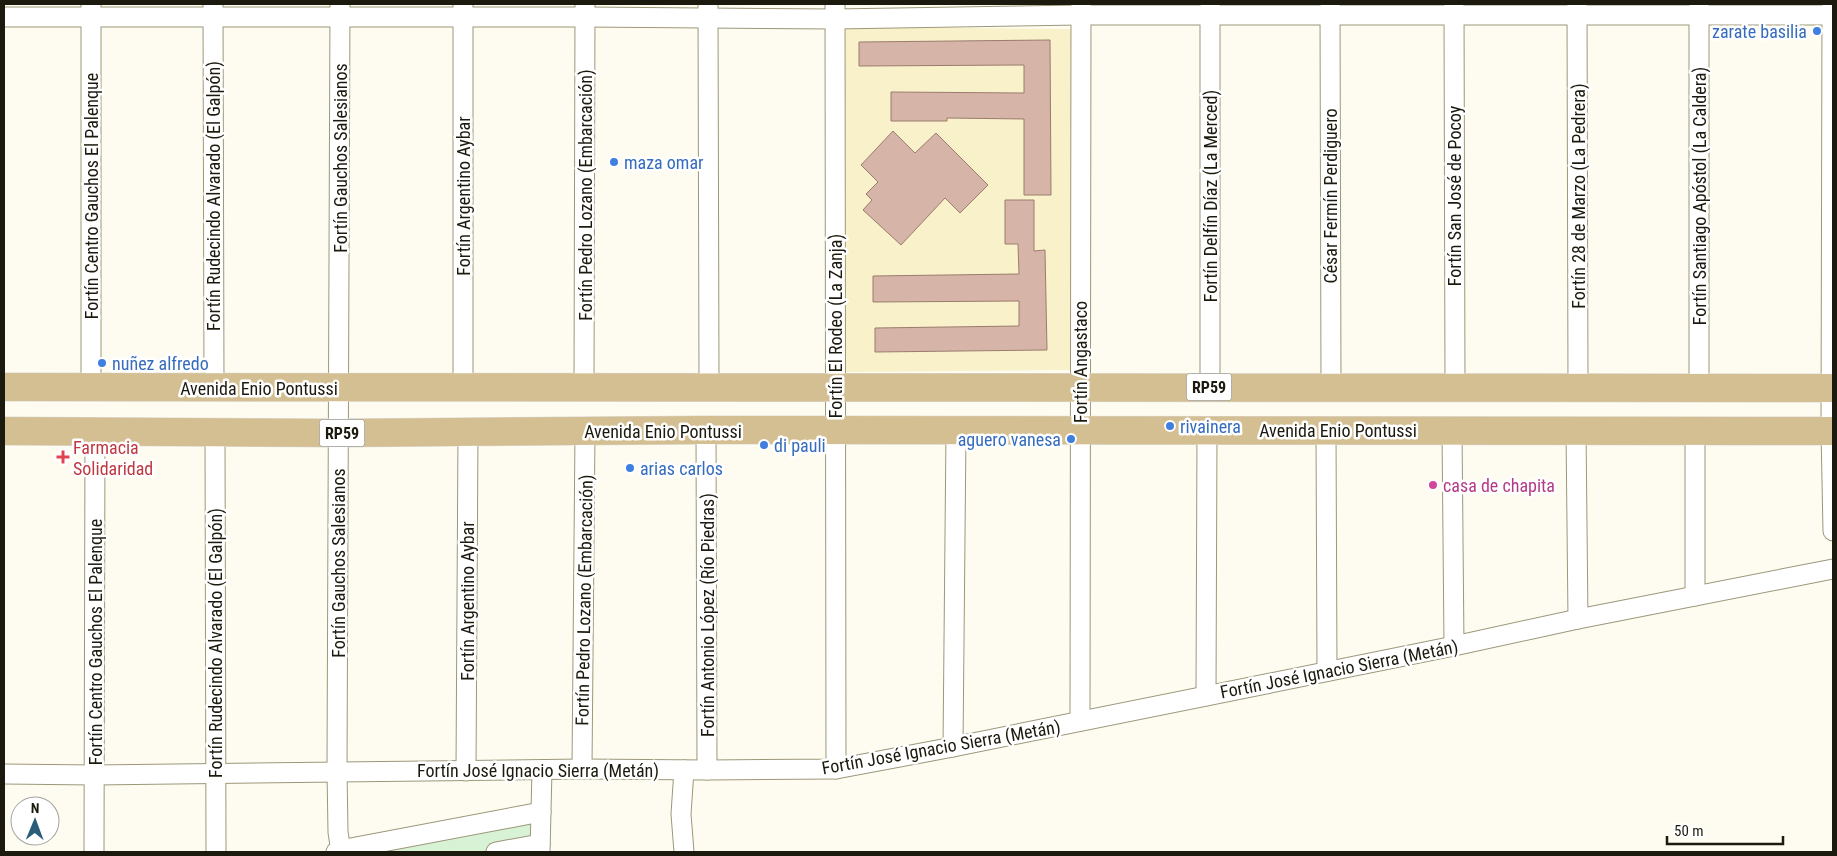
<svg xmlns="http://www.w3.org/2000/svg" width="1837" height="856" font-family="'Roboto Condensed',sans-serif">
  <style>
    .built { fill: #f8f1c9 }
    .green { fill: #d7f2d5 }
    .building { fill: #d6b5a8; stroke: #9a7c6f }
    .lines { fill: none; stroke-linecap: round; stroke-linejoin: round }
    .minor-casing { stroke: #9c9779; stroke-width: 21 }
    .primary-casing { stroke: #dbdad8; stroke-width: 29 }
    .minor { stroke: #fff; stroke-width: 19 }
    .primary { stroke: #d4bf93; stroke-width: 28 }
    .shop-dot { fill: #3f7fe0; stroke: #fff; stroke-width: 2 }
    .health-dot { fill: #e0444e; stroke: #fff; stroke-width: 2 }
    .hotel-dot { fill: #d1479c; stroke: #fff; stroke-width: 2 }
    .labels { text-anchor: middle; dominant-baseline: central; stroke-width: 5; stroke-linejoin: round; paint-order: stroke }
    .shield { fill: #fff; stroke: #605f56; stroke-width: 1 }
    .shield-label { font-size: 16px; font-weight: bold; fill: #1c1a0e }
    .shop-label { font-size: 18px; fill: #366cbe; stroke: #fff; text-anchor: start }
    .street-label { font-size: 18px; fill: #1c1a0e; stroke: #fff }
    .health-label { font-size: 18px; fill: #be3a42; stroke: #fff; text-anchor: start }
    .hotel-label { font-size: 18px; fill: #b23c85; stroke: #fff; text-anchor: start }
  </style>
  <rect width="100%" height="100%" fill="#fefcf0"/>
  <!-- built -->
  <path class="built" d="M844 27 1071 29 1074 370 845 372Z"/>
  <!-- green -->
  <path class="green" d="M541 815 540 844 496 852H337Z"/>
  <!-- building -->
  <g class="building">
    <path d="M1050 40 1051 195H1024V119L947 118V121H891V92L1024 93V65L859 66V42Z"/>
    <path d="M893 131 915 153 936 133 988 185 960 213 945 198 901 245 863 210 872 200 866 194 878 182 861 165Z"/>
    <path d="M1005 200H1034V251L1045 250 1047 350 875 352V328L1019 326V301L873 302V276L1019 274 1018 244H1005Z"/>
  </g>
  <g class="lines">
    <!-- minor casing -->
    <g class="minor-casing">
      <g id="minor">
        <path d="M213 4 214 387"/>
        <path d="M340 4 337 771 338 832 341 852"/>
        <path d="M708 4 709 387"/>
        <path d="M835 4 836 769"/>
        <path d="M1454 4 1455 388"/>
        <path d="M1577 4 1578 388"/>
        <path d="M1832 4 1831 431 1833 531"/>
        <path d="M463 5V389"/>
        <path d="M1210 5V387"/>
        <path d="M1330 5 1331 388"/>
        <path d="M4 17H585L835 19 1081 15H1833"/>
        <path d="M584 387 585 4"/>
        <path d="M91 388V4"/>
        <path d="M1699 388V4"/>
        <path d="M706 430 707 770"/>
        <path d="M1326 430 1327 671"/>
        <path d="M1452 430 1454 646"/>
        <path d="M1695 430V596"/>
        <path d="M1576 431 1578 619"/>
        <path d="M215 433 216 852"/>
        <path d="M1206 696 1207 431"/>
        <path d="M1080 721 1081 4"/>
        <path d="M953 747 956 431"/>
        <path d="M582 769 585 431"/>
        <path d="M684 770 681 814 684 852"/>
        <path d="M466 771 468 432"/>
        <path d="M4 774 94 775 582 769 707 770 836 769 953 747 1454 646 1578 619 1833 569"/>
        <path d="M94 852 95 432"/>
        <path d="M336 852 340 850 541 812"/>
        <path d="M496 852 540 844"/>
        <path d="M540 852 542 770"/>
      </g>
    </g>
    <!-- primary casing -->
    <g class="primary-casing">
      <g id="primary">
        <path d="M4 387 1833 388"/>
        <path d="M4 431 339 433 706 430 1833 431"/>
      </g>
    </g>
    <!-- minor -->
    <use href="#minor" class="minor"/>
    <!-- primary -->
    <use href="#primary" class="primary"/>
  </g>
  <!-- markers -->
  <g class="shop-dot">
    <circle cx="1817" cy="31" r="5"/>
    <circle cx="614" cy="162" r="5"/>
    <circle cx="102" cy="363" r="5"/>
    <circle cx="1170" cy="426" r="5"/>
    <circle cx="1071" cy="439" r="5"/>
    <circle cx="764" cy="445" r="5"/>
    <circle cx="630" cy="468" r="5"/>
  </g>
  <path class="health-dot" d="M60.5 449.5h5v5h5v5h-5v5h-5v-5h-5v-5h5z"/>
  <circle class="hotel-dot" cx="1433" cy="485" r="5"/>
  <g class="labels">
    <!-- shield labels -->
    <g class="shield">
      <rect x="1186.5" y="373.5" width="45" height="27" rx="4"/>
      <rect x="319.5" y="419.5" width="45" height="27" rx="4"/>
    </g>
    <g class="shield-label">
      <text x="1209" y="387">RP59</text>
      <text x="342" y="433">RP59</text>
    </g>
    <!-- shop labels -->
    <g class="shop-label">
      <text x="1807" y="31" text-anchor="end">zarate basilia</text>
      <text x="624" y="162">maza omar</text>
      <text x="112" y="363">nuñez alfredo</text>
      <text x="1180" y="426">rivainera</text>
      <text x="1061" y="439" text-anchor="end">aguero vanesa</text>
      <text x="774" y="445">di pauli</text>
      <text x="640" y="468">arias carlos</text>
    </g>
    <!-- street labels -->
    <g class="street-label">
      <text transform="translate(340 158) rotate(-90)">Fortín Gauchos Salesianos</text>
      <text transform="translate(585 195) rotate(-90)">Fortín Pedro Lozano (Embarcación)</text>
      <text transform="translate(91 196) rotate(-90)">Fortín Centro Gauchos El Palenque</text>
      <text transform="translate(213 196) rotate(-90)">Fortín Rudecindo Alvarado (El Galpón)</text>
      <text transform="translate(463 196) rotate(-90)">Fortín Argentino Aybar</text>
      <text transform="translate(1210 196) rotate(-90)">Fortín Delfín Díaz (La Merced)</text>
      <text transform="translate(1330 196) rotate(-90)">César Fermín Perdiguero</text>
      <text transform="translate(1454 196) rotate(-90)">Fortín San José de Pocoy</text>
      <text transform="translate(1578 196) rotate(-90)">Fortín 28 de Marzo (La Pedrera)</text>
      <text transform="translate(1699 196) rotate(-90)">Fortín Santiago Apóstol (La Caldera)</text>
      <text transform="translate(835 326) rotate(-90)">Fortín El Rodeo (La Zanja)</text>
      <text transform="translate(1080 362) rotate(-90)">Fortín Angastaco</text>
      <text x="259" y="388">Avenida Enio Pontussi</text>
      <text x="1338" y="430">Avenida Enio Pontussi</text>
      <text x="663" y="431">Avenida Enio Pontussi</text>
      <text transform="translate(338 563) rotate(-90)">Fortín Gauchos Salesianos</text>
      <text transform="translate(584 600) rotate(-89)">Fortín Pedro Lozano (Embarcación)</text>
      <text transform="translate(467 601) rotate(-90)">Fortín Argentino Aybar</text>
      <text transform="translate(707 615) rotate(-90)">Fortín Antonio López (Río Piedras)</text>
      <text transform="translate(95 642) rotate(-90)">Fortín Centro Gauchos El Palenque</text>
      <text transform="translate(215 643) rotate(-90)">Fortín Rudecindo Alvarado (El Galpón)</text>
      <text transform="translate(1339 669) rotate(-11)">Fortín José Ignacio Sierra (Metán)</text>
      <text transform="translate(941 747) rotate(-10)">Fortín José Ignacio Sierra (Metán)</text>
      <text x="538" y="770">Fortín José Ignacio Sierra (Metán)</text>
    </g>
    <!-- health labels -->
    <g class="health-label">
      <text x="73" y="447">Farmacia<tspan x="73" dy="21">Solidaridad</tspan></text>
    </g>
    <!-- hotel labels -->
    <g class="hotel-label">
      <text x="1443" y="485">casa de chapita</text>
    </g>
  </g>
  <!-- border -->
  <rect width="1837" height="856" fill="none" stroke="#1c1a0e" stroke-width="10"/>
  <!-- north arrow -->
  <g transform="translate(35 821) rotate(1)"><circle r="24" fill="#ffffff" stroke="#a4a39f"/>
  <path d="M0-4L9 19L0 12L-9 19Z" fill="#2a5d7a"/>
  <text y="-8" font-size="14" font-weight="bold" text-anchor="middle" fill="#1c1a0e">N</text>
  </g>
  <!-- scale -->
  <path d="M1667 836v8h116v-8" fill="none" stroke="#1c1a0e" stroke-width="2.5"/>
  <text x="1674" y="836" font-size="15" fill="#1c1a0e" stroke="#ffffff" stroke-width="4" paint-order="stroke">50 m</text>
</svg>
